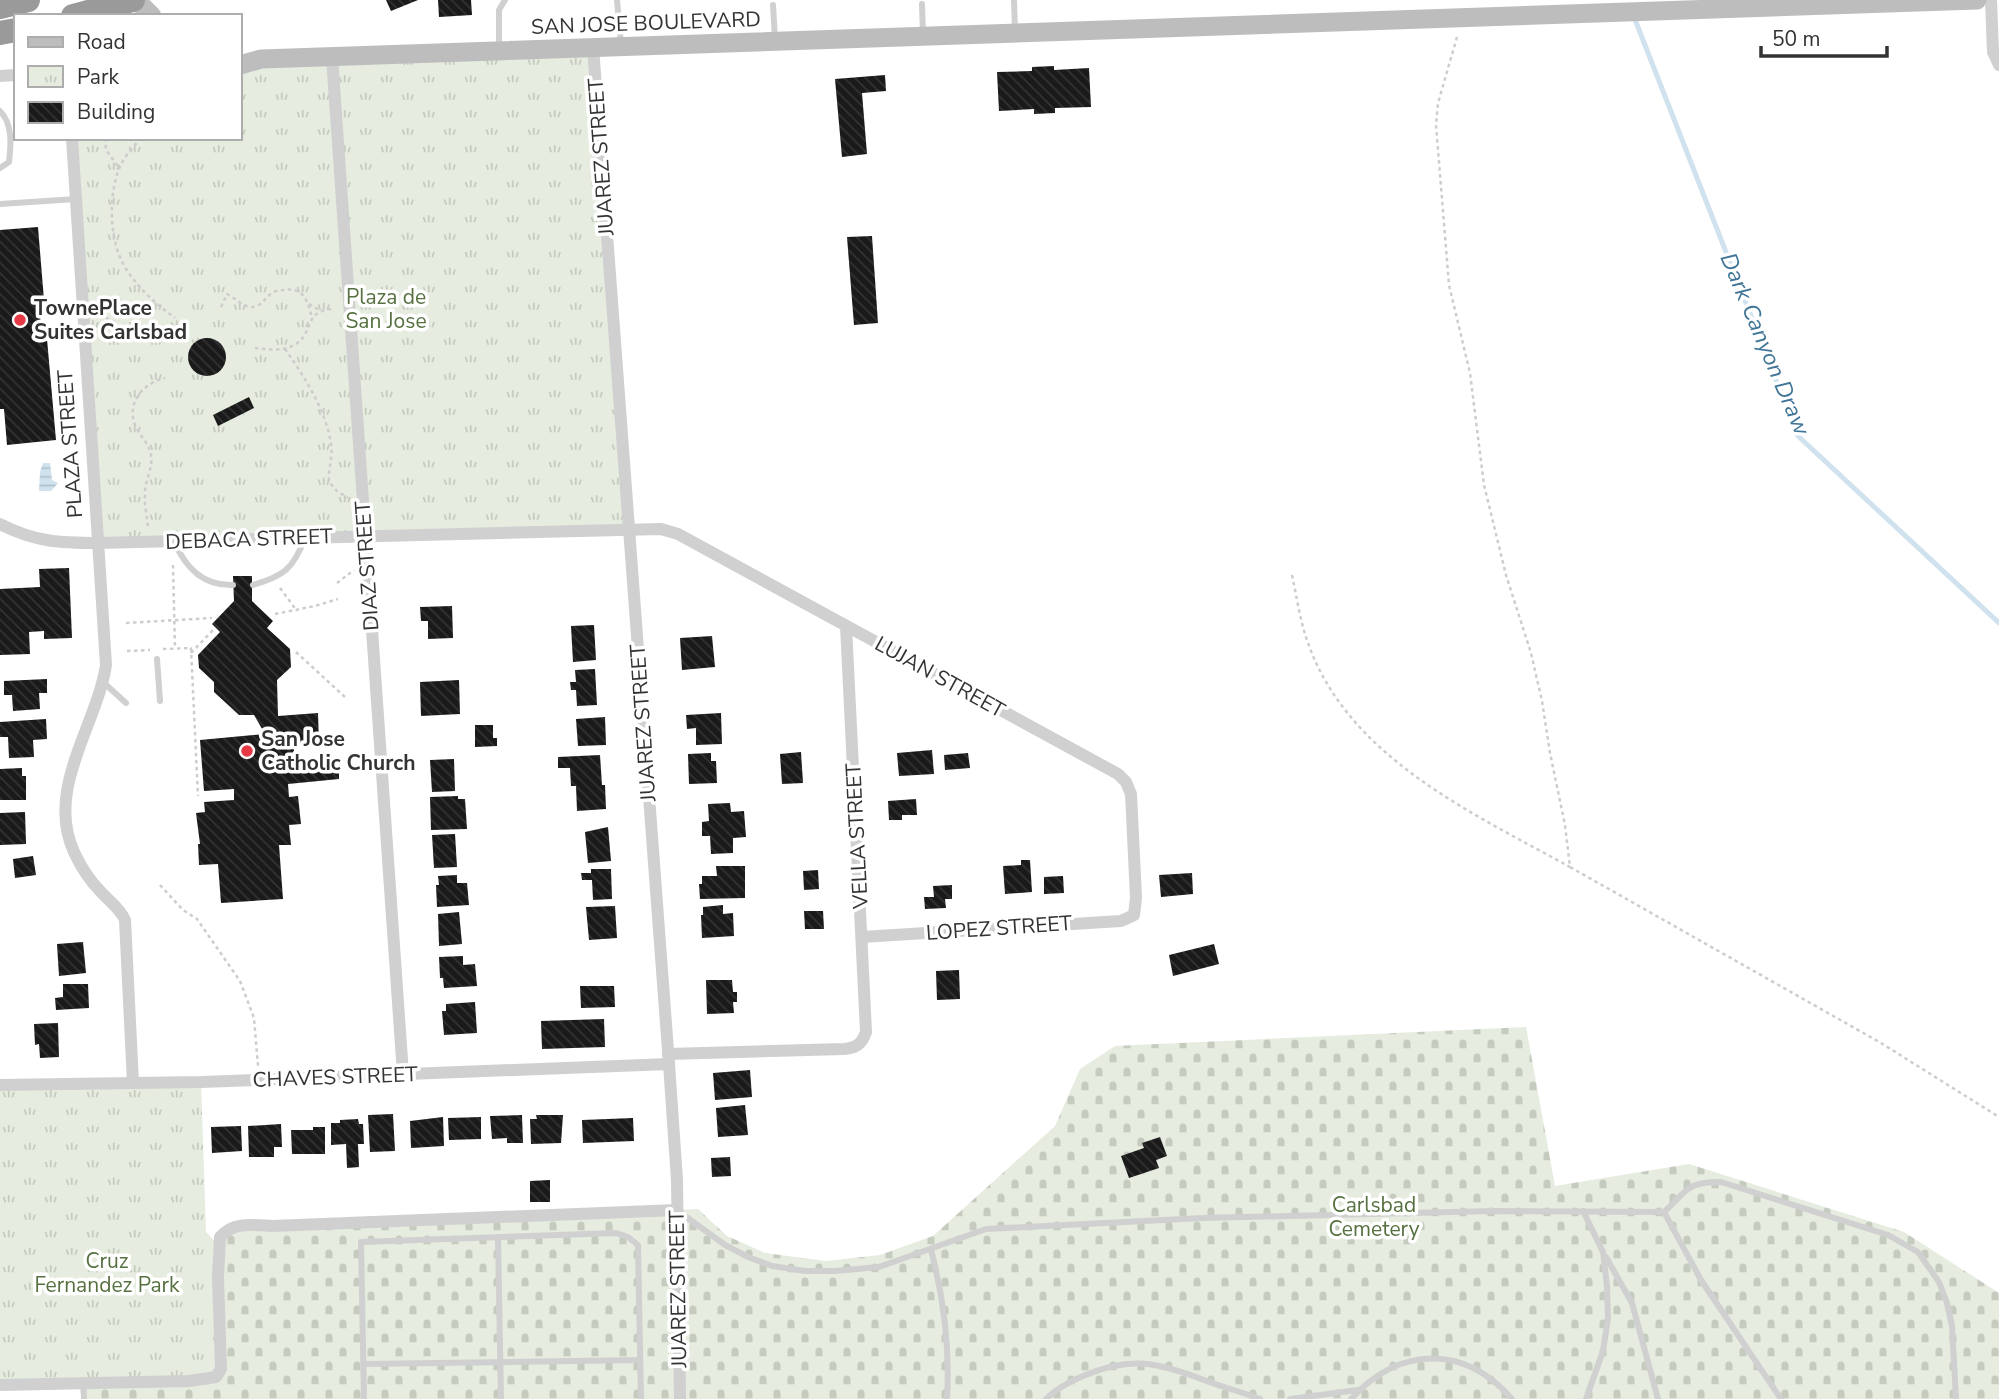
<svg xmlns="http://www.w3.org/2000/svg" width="1999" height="1399" font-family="'Nunito Sans',sans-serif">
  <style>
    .cemetery { fill: url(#cemetery-stones) }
    .park { fill: url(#park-tufts) }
    .water { fill: url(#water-rules) }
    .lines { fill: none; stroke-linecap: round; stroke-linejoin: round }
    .stream { stroke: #cfe2ee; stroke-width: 5 }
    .building { fill: url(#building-back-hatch) }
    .path { stroke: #cdcdcd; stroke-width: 2.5; stroke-dasharray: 3.5 3.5; stroke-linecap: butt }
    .lane { stroke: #d0d0d0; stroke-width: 6 }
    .street { stroke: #d0d0d0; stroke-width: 12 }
    .secondary { stroke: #bdbdbd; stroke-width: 19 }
    .highway { stroke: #9a9a9a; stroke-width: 24 }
    .highway-bridge { stroke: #9a9a9a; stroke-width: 24 }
    .poi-dot { fill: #e63946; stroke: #fff; stroke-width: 2.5 }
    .labels { text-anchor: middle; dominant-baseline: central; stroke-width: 7; stroke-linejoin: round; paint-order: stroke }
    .street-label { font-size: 21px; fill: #333; stroke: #fff }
    .park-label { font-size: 21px; fill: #56703f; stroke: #fff }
    .poi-label { font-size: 21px; font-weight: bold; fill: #333; stroke: #fff; text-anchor: start }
    .water-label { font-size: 23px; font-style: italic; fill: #3f7597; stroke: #fff }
  </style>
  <defs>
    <pattern id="cemetery-stones" width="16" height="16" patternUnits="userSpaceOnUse" patternTransform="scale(1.75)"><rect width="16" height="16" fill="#e6ecdf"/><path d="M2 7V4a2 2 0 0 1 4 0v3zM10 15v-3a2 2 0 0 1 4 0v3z" fill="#c6cbc0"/></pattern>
    <pattern id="park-tufts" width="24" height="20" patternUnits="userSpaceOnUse" patternTransform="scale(1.75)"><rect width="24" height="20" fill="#e6ecdf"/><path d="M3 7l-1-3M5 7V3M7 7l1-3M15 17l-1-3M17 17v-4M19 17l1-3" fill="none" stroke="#c6cbc0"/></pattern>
    <pattern id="water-rules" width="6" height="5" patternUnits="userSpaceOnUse" patternTransform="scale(1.75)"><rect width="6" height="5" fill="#cfe2ee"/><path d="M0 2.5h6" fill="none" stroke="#b2c2cd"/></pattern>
    <pattern id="building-back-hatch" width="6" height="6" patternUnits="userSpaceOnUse" patternTransform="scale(1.75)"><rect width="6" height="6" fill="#1a1a1a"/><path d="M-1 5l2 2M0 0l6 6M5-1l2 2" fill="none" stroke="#333"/></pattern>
  </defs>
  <rect width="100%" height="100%" fill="#fff"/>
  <!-- cemetery -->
  <path class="cemetery" d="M1526 1027 1555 1186 1689 1164 1904 1232 1999 1293V1399H84L83 1383 223 1233 272 1226 698 1209 727 1236 765 1253 826 1261 880 1255 933 1236 1055 1126 1080 1069 1115 1046Z"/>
  <!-- park -->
  <g class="park">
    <path d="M593 47 628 530 99 543 72 138H240V65Z"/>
    <path d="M201 1082 206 1232 219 1246 216 1377 0 1385V1085Z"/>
  </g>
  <!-- water -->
  <path class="water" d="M43 463H50L52 480 58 483 51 491H39L40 472Z"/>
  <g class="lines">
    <!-- stream -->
    <path class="stream" d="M1634 17 1798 436 1999 623"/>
  </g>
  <!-- building -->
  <g class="building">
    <path d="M386 0H418L391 11Z"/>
    <path d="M438 0H471L472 15 439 17Z"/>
    <path d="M1054 66V70L1089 68 1091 107 1055 108V113L1034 114V109L999 111 997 72 1032 71V67Z"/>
    <path d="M885 75 886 91 862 93 867 154 842 157 835 79Z"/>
    <path d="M38 227 44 300 39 301 42 340 47 339 56 440 7 445 4 409H0V230Z"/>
    <path d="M872 236 878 323 854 325 847 237Z"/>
    <circle cx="207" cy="357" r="19"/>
    <path d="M249 397 254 408 218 426 213 415Z"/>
    <path d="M69 568 72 638 44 639V631L29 632 30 654 0 655V589L40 587 39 569Z"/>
    <path d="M233 576H252V601L273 621 267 628 290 649 291 667 277 680 278 716 318 713 319 743 294 745V760L339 757V779L288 784 289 797 298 796 301 824 289 825 291 845H279L283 899 221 903 218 864 199 865 198 844H200L196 813 205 812 204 802 234 800V789L204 791 200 740 265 734 254 715H239L214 692V682L199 668 198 655 220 632 212 624 234 601Z"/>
    <path d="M452 606 453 638 428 639V621H421L420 607Z"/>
    <path d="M594 625 596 660 573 662 571 626Z"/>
    <path d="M712 636 715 667 682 670 680 638Z"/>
    <path d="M595 669 597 705 577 706 576 690H571L570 682H576L575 670Z"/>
    <path d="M47 679V693H39L40 709 13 711 12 695H4V681Z"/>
    <path d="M459 680 460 714 421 716 420 682Z"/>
    <path d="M721 713 722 744 696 745V728L687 729 686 715Z"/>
    <path d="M605 717 606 745 578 746 576 719Z"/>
    <path d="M46 719 47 739 33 740 34 757 9 758 8 737H0V722Z"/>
    <path d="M475 725H493V738H497V746L475 747Z"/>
    <path d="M932 750 934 774 899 776 897 753Z"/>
    <path d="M801 752 803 783 782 784 780 754Z"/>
    <path d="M711 753V761H716L717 783 689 784 688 754Z"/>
    <path d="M968 753 970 768 945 770 944 755Z"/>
    <path d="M600 755 602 785H605L606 809 577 811 576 786H571L570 768H558V757Z"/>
    <path d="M454 759 455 791 432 792 430 760Z"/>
    <path d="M22 768V776H26V800H0V769Z"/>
    <path d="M458 796V799H465L467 829 431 830 430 797Z"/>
    <path d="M916 799 917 815H902V820H889L888 801Z"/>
    <path d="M730 803 731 812 744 811 746 837 733 838V853L711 854 710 836H702V822L709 821 708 804Z"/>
    <path d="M25 812 26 844 0 845V813Z"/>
    <path d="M608 827 611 861 588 863 585 832Z"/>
    <path d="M455 834 457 867 434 868 432 835Z"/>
    <path d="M33 856 36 875 15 878 13 859Z"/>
    <path d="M1021 860H1030L1032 892 1005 894 1003 866 1021 865Z"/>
    <path d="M716 866H745V898L700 899 699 884H702V876H717Z"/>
    <path d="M591 869H611L612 899 593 900 592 880H582L581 873H591Z"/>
    <path d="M818 870 819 889 804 890 803 871Z"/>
    <path d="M1192 873 1193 894 1161 897 1159 875Z"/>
    <path d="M457 875V883H467L469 905 437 907 436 885H439L438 876Z"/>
    <path d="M1063 876 1064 893 1044 894V877Z"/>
    <path d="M952 885V899H945L946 908 925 909 924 897H934L933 886Z"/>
    <path d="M723 905V914L733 913 734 936 702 938 701 915H703V907Z"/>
    <path d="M615 906 617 938 589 940 586 907Z"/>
    <path d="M804 911H823L824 929H805Z"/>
    <path d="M459 912 462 944 439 946 438 914Z"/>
    <path d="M83 942 86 973 59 976 57 944Z"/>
    <path d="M1214 944 1219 964 1173 976 1169 955Z"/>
    <path d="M463 956V965L475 964 477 986 444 988 443 978H440L439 957Z"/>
    <path d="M959 970 960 999 937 1000 936 971Z"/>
    <path d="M706 980H732L733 992H737V1002H733L734 1013 707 1014Z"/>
    <path d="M63 984H88L89 1008 56 1010 55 998 63 997Z"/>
    <path d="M580 986H614L615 1007 581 1008Z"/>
    <path d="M475 1002 477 1033 444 1035 442 1011H446V1004Z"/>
    <path d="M604 1019 605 1047 542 1049 541 1021Z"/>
    <path d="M58 1023 59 1057 40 1058 39 1044 35 1045 34 1024Z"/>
    <path d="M750 1070 752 1097 715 1100 713 1073Z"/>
    <path d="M745 1105 748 1135 718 1137 716 1108Z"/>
    <path d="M393 1114 395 1151 370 1152 368 1115Z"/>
    <path d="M522 1115 523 1143H507V1138L492 1139 490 1116Z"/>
    <path d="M536 1115H563L561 1143 531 1144 530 1119H537Z"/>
    <path d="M443 1117 444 1146 411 1148 410 1121Z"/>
    <path d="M481 1117V1139L449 1140 448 1118Z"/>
    <path d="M633 1118 634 1141 583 1143 582 1120Z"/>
    <path d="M358 1119 359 1124H363L364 1144H358L359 1167 347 1168 346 1144 331 1145V1123H340V1120Z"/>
    <path d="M281 1124 282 1147H274V1157H249L248 1126Z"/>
    <path d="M241 1126 242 1151 212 1153 211 1127Z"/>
    <path d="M313 1127H325V1154H292L291 1130H313Z"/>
    <path d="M1160 1137 1167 1156 1156 1160 1159 1168 1129 1178 1121 1156 1144 1148 1142 1143Z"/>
    <path d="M730 1157 731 1176 712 1177 711 1158Z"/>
    <path d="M550 1180V1202H530V1181Z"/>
  </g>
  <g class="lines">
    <!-- path -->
    <g class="path">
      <path d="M1457 37 1438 103 1436 125 1449 285 1470 373 1484 485 1506 575 1531 653 1542 701 1550 753 1565 825 1570 867 1881 1043 1999 1117"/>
      <path d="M105 138 106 150 119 168"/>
      <path d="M141 138C133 147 123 158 119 169 108 198 109 242 126 269 139 289 156 304 175 318"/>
      <path d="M309 304 321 311"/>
      <path d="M221 307 227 294C235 298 242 306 251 307 263 307 265 296 274 292 276 290 283 290 285 290 304 287 308 302 312 318"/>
      <path d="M99 316 112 320 125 333 160 340"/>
      <path d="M255 348C268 349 283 352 294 345 315 334 302 312 332 309"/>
      <path d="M285 349C304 376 326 410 331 444 333 457 328 469 329 482L337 491 348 498"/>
      <path d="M148 526C147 516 144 504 145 493 145 480 153 469 151 456 150 444 141 438 136 427 125 404 143 383 165 378"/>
      <path d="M173 565 175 649"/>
      <path d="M1292 575C1297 598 1300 621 1308 643 1348 757 1472 813 1570 867"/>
      <path d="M337 583 354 570"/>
      <path d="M280 588 297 611"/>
      <path d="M275 614 315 606 338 599"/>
      <path d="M126 623 212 618"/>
      <path d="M163 649 191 648 198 796"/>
      <path d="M127 651 150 650"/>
      <path d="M296 652 346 698"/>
      <path d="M191 653 213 630"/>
      <path d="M160 885 183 910 197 919 240 981 254 1018 258 1066"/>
    </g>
    <!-- lane -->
    <g class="lane">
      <path d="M617 0 621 44"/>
      <path d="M1014 0 1015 32"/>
      <path d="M922 4 923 34"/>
      <path d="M773 5 775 39"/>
      <path d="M499 48V10L505 0"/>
      <path d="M0 111C13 124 11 145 9 162L0 168"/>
      <path d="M0 204 76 199"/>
      <path d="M174 541C185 567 202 586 233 585"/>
      <path d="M253 585C284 576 293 569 305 538"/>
      <path d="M157 659 160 701"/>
      <path d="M103 682 126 703"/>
      <path d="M678 1211 725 1245 748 1257 772 1266 805 1271H835L879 1267 986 1229 1203 1218 1493 1211 1664 1212C1686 1192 1687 1181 1721 1182L1888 1235 1918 1252 1939 1282 1947 1303 1952 1326 1956 1399"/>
      <path d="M1583 1211 1603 1252 1607 1286 1608 1318 1603 1351 1586 1399"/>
      <path d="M1664 1212 1701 1280 1781 1399"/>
      <path d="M498 1237 501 1399"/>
      <path d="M931 1250C944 1299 950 1348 947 1399"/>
      <path d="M1606 1257 1632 1303 1658 1399"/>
      <path d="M364 1364 640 1360"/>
      <path d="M83 1383 84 1399"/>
      <path d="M364 1399 361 1242 616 1233 628 1237 638 1245 641 1399"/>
      <path d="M1046 1399C1057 1388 1069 1382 1083 1376 1131 1356 1157 1362 1204 1380 1222 1387 1242 1392 1260 1399"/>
      <path d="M1290 1399 1358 1390"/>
      <path d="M1351 1399C1399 1346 1464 1344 1512 1399"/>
    </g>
    <!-- street -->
    <g class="street">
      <path d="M1991 0 1993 52 1999 65"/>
      <path d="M593 47 669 1064 677 1180 680 1399"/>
      <path d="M332 57 403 1074"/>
      <path d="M0 76 16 75"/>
      <path d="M72 138 106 665C97 725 45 789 74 852 80 865 90 881 101 892 109 901 120 908 125 920L133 1083"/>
      <path d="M0 524C35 542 60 543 99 543L661 529 678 534 1118 774 1126 782 1131 794 1136 898 1134 915 1121 921 862 937"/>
      <path d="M668 1054 844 1049C856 1048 862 1044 866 1032L846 626"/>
      <path d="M0 1085 201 1082 669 1064"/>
      <path d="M0 1385 189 1381 216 1377 221 1369 218 1277 220 1237C233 1221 254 1225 272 1226L677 1210"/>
    </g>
    <!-- secondary -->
    <g class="secondary">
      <path d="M136 0 152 16"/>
      <path d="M240 65 261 59 1977 0"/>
    </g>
    <!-- highway -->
    <g class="highway">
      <path d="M0 7 28 0"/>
      <path d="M0 33 16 30"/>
    </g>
    <!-- highway-bridge -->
    <path class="highway-bridge" d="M73 16 133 0"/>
  </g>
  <!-- markers -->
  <g class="poi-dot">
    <circle cx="20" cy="320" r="7"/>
    <circle cx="247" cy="751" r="7"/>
  </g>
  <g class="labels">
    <!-- street labels -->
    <g class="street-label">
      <text transform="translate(646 23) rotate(-2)">SAN JOSE BOULEVARD</text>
      <text transform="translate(601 157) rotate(-94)">JUAREZ STREET</text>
      <text transform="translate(70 444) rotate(-94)">PLAZA STREET</text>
      <text transform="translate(249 539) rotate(-2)">DEBACA STREET</text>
      <text transform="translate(367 566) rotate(-94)">DIAZ STREET</text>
      <text transform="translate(940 677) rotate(29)">LUJAN STREET</text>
      <text transform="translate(643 723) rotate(-94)">JUAREZ STREET</text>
      <text transform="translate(857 836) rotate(-93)">VELLA STREET</text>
      <text transform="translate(999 928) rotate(-4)">LOPEZ STREET</text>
      <text transform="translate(335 1077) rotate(-2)">CHAVES STREET</text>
      <text transform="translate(678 1289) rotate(-91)">JUAREZ STREET</text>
    </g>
    <!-- park labels -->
    <g class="park-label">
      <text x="386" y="297">Plaza de<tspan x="386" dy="24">San Jose</tspan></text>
      <text x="1374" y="1205">Carlsbad<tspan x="1374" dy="24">Cemetery</tspan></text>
      <text x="107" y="1261">Cruz<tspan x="107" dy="24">Fernandez Park</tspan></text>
    </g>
    <!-- poi labels -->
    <g class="poi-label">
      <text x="34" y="308">TownePlace<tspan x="34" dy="24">Suites Carlsbad</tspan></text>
      <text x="261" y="739">San Jose<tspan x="261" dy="24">Catholic Church</tspan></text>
    </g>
    <!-- water labels -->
    <g class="water-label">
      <text transform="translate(1765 344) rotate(67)">Dark Canyon Draw</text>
    </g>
  </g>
  <!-- legend -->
  <rect x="14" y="14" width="228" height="126" fill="#ffffff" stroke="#adadad" stroke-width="2"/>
  <rect x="28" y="37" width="35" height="10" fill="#bdbdbd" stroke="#adadad" stroke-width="2"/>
  <text x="77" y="49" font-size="21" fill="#333333">Road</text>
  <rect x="28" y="66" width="35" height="21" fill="url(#park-tufts)" stroke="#adadad" stroke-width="2"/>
  <text x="77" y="84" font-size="21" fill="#333333">Park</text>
  <rect x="28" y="102" width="35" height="21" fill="url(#building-back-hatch)" stroke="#adadad" stroke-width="2"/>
  <text x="77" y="119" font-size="21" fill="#333333">Building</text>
  <!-- scale -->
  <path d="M1761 46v10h126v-10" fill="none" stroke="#333333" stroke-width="3.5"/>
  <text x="1772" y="46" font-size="21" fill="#333333" stroke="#ffffff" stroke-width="5" paint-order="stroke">50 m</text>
</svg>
